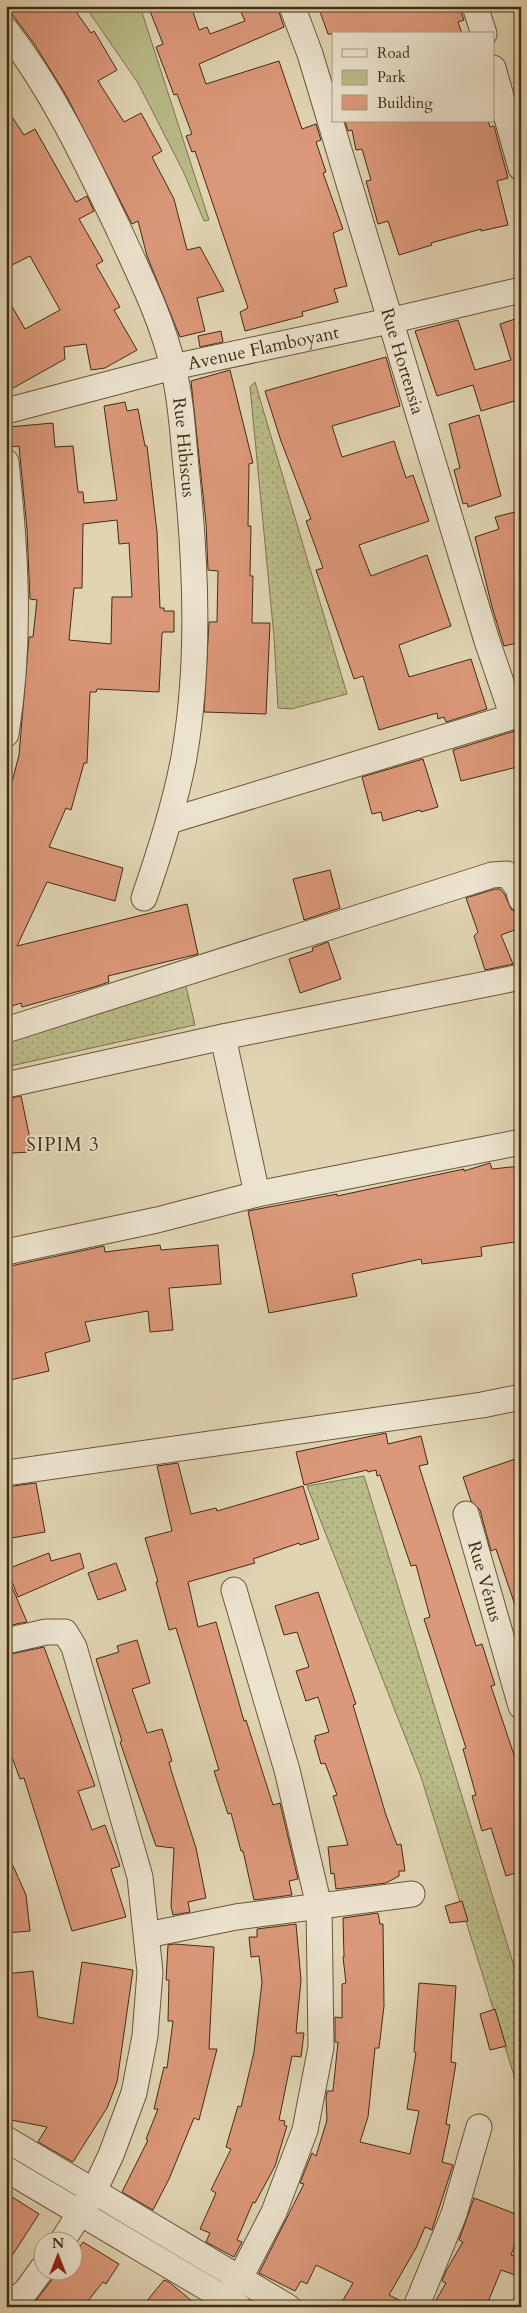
<svg xmlns="http://www.w3.org/2000/svg" width="527" height="2313" font-family="Cardo,serif">
  <style>
    .grass { fill: url(#grass-dots); stroke: #7e744e }
    .park { fill: #b9bb88; stroke: #7e744e }
    .building { fill: #dc987a; stroke: #422c13; fill-rule: evenodd }
    .lines { fill: none; stroke-linecap: round; stroke-linejoin: round }
    .minor-casing { stroke: #6a563b; stroke-width: 27 }
    .minor { stroke: #ece3ce; stroke-width: 25 }
    .labels { text-anchor: middle; dominant-baseline: central; stroke-width: 4; stroke-linejoin: round; paint-order: stroke }
    .street-label { font-size: 18px; fill: #422c13; stroke: #ece3ce }
    .neighbourhood-label { font-size: 19px; letter-spacing: 1px; fill: #422c13; stroke: #ece3ce }
  </style>
  <defs>
    <pattern id="grass-dots" width="8" height="8" patternUnits="userSpaceOnUse" patternTransform="scale(1.25)"><rect width="8" height="8" fill="#b9bb88"/><path d="M2 2h.1M6 6h.1" fill="none" stroke="#98986e" stroke-width="1.8" stroke-linecap="round"/></pattern>
  </defs>
  <rect width="100%" height="100%" fill="#e1d4b3"/>
  <filter id="stains"><feTurbulence type="fractalNoise" baseFrequency=".004" numOctaves="4"/><feColorMatrix values="0 0 0 0 .2 0 0 0 0 .09 0 0 0 0 .02 0 0 0 .5 -.17"/></filter>
  <radialGradient id="worn" r=".72"><stop offset=".6" stop-color="#630" stop-opacity="0"/><stop offset="1" stop-color="#630" stop-opacity=".3"/></radialGradient>
  <!-- grass -->
  <g class="grass">
    <path d="M255 382 347 694 291 709 278 708 274 637 250 387Z"/>
    <path d="M185 982 195 1025 6 1067V1038Z"/>
    <path d="M364 1476 521 1989V2098L421 1777 307 1486Z"/>
  </g>
  <!-- park -->
  <path class="park" d="M85 6H140L209 220 204 221 184 173 138 83Z"/>
  <!-- building -->
  <g class="building">
    <path d="M6 6H72L91 33 94 31 117 70 98 81 124 122 141 113 162 151 152 157 174 199 187 250 200 247 224 291 197 298 205 331 180 337 147 256 138 221 132 224 66 95 35 45Z"/>
    <path d="M148 6H191L199 30 207 27 210 34 245 21 238 6H277L284 27 199 64 206 84 279 61 302 129 316 124 321 140 316 142 326 172 323 173 343 229 333 233 347 286 334 289 338 302 302 312 303 316 245 331 240 312 248 308 195 151 192 152 186 136 192 134 177 94 174 95 156 47 163 44Z"/>
    <path d="M318 6H459L464 20 458 22 462 34H328Z"/>
    <path d="M6 108 24 135 35 129 76 202 87 196 94 211 79 219 103 261 96 265 120 307 114 310 137 350 105 368 91 370 86 344 64 347 65 359 6 392V296L25 329 60 310 30 256 6 268Z"/>
    <path d="M345 121H488L490 127 494 126 508 178 497 181 508 225 481 231V229L431 243 432 245 399 255 388 221 378 224 366 181 371 180 362 149 356 150 352 130 348 131Z"/>
    <path d="M521 317V399L481 411 473 385 437 396 415 331 458 320 475 370 511 360 500 324Z"/>
    <path d="M221 331 223 342 200 347 198 336Z"/>
    <path d="M386 357 400 406 332 426 342 457 394 441 406 478 413 475 429 521 359 545 371 576 427 555 451 626 399 645 409 677 471 659 487 709 446 722 444 717 438 719 437 713 379 730 363 676 354 679 331 613 316 570 323 568 306 521 311 519 281 441 265 391Z"/>
    <path d="M230 370 253 463 249 464 248 526H251L250 576H253L252 623H270L266 714 204 712 209 622H217L218 571 208 570 206 523 191 381Z"/>
    <path d="M125 402 127 411 138 409 145 446H147L157 532 160 608H164V611H174V632H163L162 634 159 692 97 689 96 692H90L87 763H84L71 810 66 808 49 847 123 868 115 901 47 882 17 946 187 904 198 954 108 976 109 982 94 987 22 1007 21 1003 6 1008V805L19 755 29 637H33L37 600 30 599 27 529 19 446 11 447 9 427 53 423 55 447 73 446 78 492H83L84 503 117 500 104 406ZM117 520 119 544 129 543 132 597H112L111 644 69 640 74 588H82L83 524Z"/>
    <path d="M479 415 501 496 468 507 467 503 463 504 454 470 460 468 449 424Z"/>
    <path d="M515 512 521 536V642L504 646 492 607 475 537 499 529 495 517Z"/>
    <path d="M521 729V766L461 781 453 750Z"/>
    <path d="M423 759 438 807 421 812 420 810 383 821 381 812 372 814 362 777Z"/>
    <path d="M330 870 340 908 304 920 293 879Z"/>
    <path d="M495 889H500L505 895 511 909 517 913 520 928 501 935 513 964 485 970 474 936 478 932 466 898Z"/>
    <path d="M328 942 341 979 300 993 289 959 313 951 312 948Z"/>
    <path d="M21 1096 29 1134 30 1152 12 1153 9 1124H6V1102L7 1099Z"/>
    <path d="M490 1163 492 1169 521 1166V1241L481 1247 482 1256 422 1264 421 1259 352 1274 357 1296 269 1313 248 1211 337 1194V1196L464 1169V1171Z"/>
    <path d="M160 1245 161 1250 218 1245 221 1284 169 1288 173 1330 150 1332 148 1311 85 1322 90 1341 45 1353 49 1371 6 1381V1267L104 1246 105 1252Z"/>
    <path d="M386 1433 388 1444 421 1436 428 1464 419 1466 476 1646 482 1644 495 1685 491 1686 521 1776V1871L506 1876 491 1828 482 1831 472 1796 476 1795 463 1749 466 1748 424 1619 430 1617 416 1565 411 1566 380 1475 377 1476 376 1470 368 1472 367 1470 304 1485 296 1452Z"/>
    <path d="M521 1457V1613L518 1614 496 1549 491 1551 480 1510 471 1501 463 1477Z"/>
    <path d="M178 1463 191 1514 216 1508 217 1511 303 1486 319 1539 300 1545 299 1543 253 1559 255 1563 188 1582 198 1627 216 1622 244 1721 246 1720 273 1805 280 1803 298 1879 289 1881 292 1895 254 1900 243 1851H241L231 1813 228 1814 214 1771 219 1770 176 1628 169 1630 156 1582H158L145 1538 172 1531 157 1466Z"/>
    <path d="M36 1483 45 1532 6 1539V1487Z"/>
    <path d="M49 1553 51 1561 80 1553 84 1568 18 1597 7 1569Z"/>
    <path d="M116 1563 126 1590 98 1600 88 1573Z"/>
    <path d="M6 1573 27 1622 6 1626Z"/>
    <path d="M318 1592 356 1704 353 1705 386 1815 397 1845 401 1844 405 1871H399V1876L386 1883 336 1889 334 1873 331 1874 328 1847 348 1845 333 1796 337 1795 325 1763 321 1764 314 1740H316L315 1736 329 1732 318 1697 306 1701 296 1671 309 1667 297 1632 284 1635 275 1606Z"/>
    <path d="M137 1640 150 1683 132 1689 147 1733 162 1729 172 1761 169 1762 171 1770 196 1848 206 1898 188 1902 190 1912 173 1915 171 1906 174 1848 156 1846 120 1742 122 1741 96 1659 119 1652 117 1646Z"/>
    <path d="M44 1647 95 1786 78 1791 92 1830 105 1825 120 1866 111 1869 126 1917 72 1931 24 1778 20 1779 6 1741V1655Z"/>
    <path d="M6 1850 26 1895 30 1931 6 1933Z"/>
    <path d="M462 1901 468 1921 450 1923 445 1906Z"/>
    <path d="M378 1913 380 1924H383L384 2006 379 2048H375L368 2117 360 2142 410 2154 419 2111 407 2109 416 2053 414 2052 419 1983 456 1986 451 2062 456 2063 446 2124 450 2125 442 2162 453 2165 432 2230 425 2227 416 2248 389 2295 403 2302 402 2307H339L353 2283 316 2265 307 2284 301 2281 295 2291 259 2273 304 2184 300 2183 312 2153 316 2156 327 2120 326 2098 327 2091H333L338 2042H335V2017L342 2018V1984L346 1983 343 1957H344L343 1918Z"/>
    <path d="M296 1924 301 1980 296 2033H304L301 2057 292 2056 279 2120 285 2121 284 2125 287 2126 275 2166 255 2203 253 2202 237 2240 242 2242 234 2257 206 2242 210 2233 200 2229 216 2193 211 2190 231 2149 226 2147 238 2106 241 2107 254 2052 262 1982 259 1956 251 1957 249 1937H257V1929Z"/>
    <path d="M174 1944 214 1947 209 2049H217L199 2120 194 2118 169 2179 153 2210 122 2192 148 2140 146 2139 158 2109H154L164 2067 167 2068 173 2021H168L169 1980H166L168 1945Z"/>
    <path d="M82 1962 133 1970 117 2082 107 2108 73 2162 38 2142 47 2127 6 2119V1974L33 1971 38 2017 73 2024Z"/>
    <path d="M495 2009 506 2046 490 2050 480 2014Z"/>
    <path d="M6 2193 39 2214 6 2265Z"/>
    <path d="M474 2198 521 2216V2230L511 2255 521 2258V2277L501 2270 486 2307H432L446 2283 442 2281 446 2271 463 2242 459 2240Z"/>
    <path d="M83 2242 119 2264 106 2284 103 2282 83 2307H31L54 2277 56 2270H72V2258Z"/>
    <path d="M164 2280 169 2282 199 2307H142Z"/>
  </g>
  <g class="lines">
    <!-- minor casing -->
    <g class="minor-casing">
      <g id="minor">
        <path id="s1" d="M292 6 310 54 487 641 513 717"/>
        <path d="M475 6 484 34"/>
        <path id="s2" d="M6 30C53 91 86 161 119 230 139 274 162 319 173 367 182 402 183 441 187 477 196 568 200 665 184 757 175 805 160 852 144 898"/>
        <path d="M493 68 521 168"/>
        <path id="s3" d="M6 411 173 367 389 321 521 290"/>
        <path d="M6 462C16 553 21 642 6 734"/>
        <path d="M169 821 521 714"/>
        <path d="M6 1030 492 875 507 874 518 888 521 899"/>
        <path d="M223 1037 257 1194"/>
        <path d="M6 1085 223 1037 521 977"/>
        <path d="M6 1252 157 1220 257 1194 521 1142"/>
        <path d="M6 1473 482 1405 521 1397"/>
        <path id="s4" d="M466 1514 521 1706"/>
        <path d="M6 1641 46 1632H65L74 1647 140 1877 150 1972 145 2036 134 2093 111 2155 94 2191 63 2240"/>
        <path d="M147 1935 236 1917 412 1894"/>
        <path d="M6 2139 288 2307"/>
        <path d="M6 2169 239 2307"/>
        <path d="M6 2307 26 2291 42 2269"/>
        <path d="M221 2307 240 2278 274 2212 305 2130 321 2047 319 1906 287 1770 234 1590"/>
        <path d="M416 2307 454 2214 479 2127"/>
      </g>
    </g>
    <!-- minor -->
    <use href="#minor" class="minor"/>
  </g>
  <g class="labels">
    <!-- street labels -->
    <g class="street-label">
      <text stroke="none"><textPath href="#s3" startOffset="265">Avenue Flamboyant</textPath></text>
      <text stroke="none"><textPath href="#s1" startOffset="372">Rue Hortensia</textPath></text>
      <text stroke="none"><textPath href="#s2" startOffset="459">Rue Hibiscus</textPath></text>
      <text stroke="none"><textPath href="#s4" startOffset="70">Rue Vénus</textPath></text>
    </g>
    <!-- neighbourhood labels -->
    <g class="neighbourhood-label">
      <text x="63" y="1145">SIPIM 3</text>
    </g>
  </g>
  <!-- margin -->
  <rect width="527" height="2313" fill="none" stroke="#e1d4b3" stroke-width="25"/>
  <rect x="8" y="8" width="512" height="2298" fill="none" stroke="#422c13" stroke-width="2.5"/>
  <rect x="12" y="12" width="502" height="2288" fill="none" stroke="#422c13"/>
  <!-- legend -->
  <rect x="332" y="32" width="162" height="90" fill="#ece3ce" stroke="#a89a83"/>
  <rect x="342" y="49" width="25" height="8" fill="#ece3ce" stroke="#a89a83"/>
  <text x="377" y="58" font-size="15" fill="#422c13">Road</text>
  <rect x="342" y="70" width="25" height="15" fill="#b9bb88" stroke="#a89a83"/>
  <text x="377" y="82" font-size="15" fill="#422c13">Park</text>
  <rect x="342" y="95" width="25" height="15" fill="#dc987a" stroke="#a89a83"/>
  <text x="377" y="108" font-size="15" fill="#422c13">Building</text>
  <!-- north arrow -->
  <g transform="translate(58 2256)"><circle r="24" fill="#ece3ce" stroke="#a89a83"/>
  <path d="M0-4L9 19L0 12L-9 19Z" fill="#8f2418"/>
  <text y="-8" font-size="14" font-weight="bold" text-anchor="middle" fill="#422c13">N</text>
  </g>
  <rect width="100%" height="100%" filter="url(#stains)"/>
  <rect width="100%" height="100%" fill="url(#worn)"/>
</svg>
